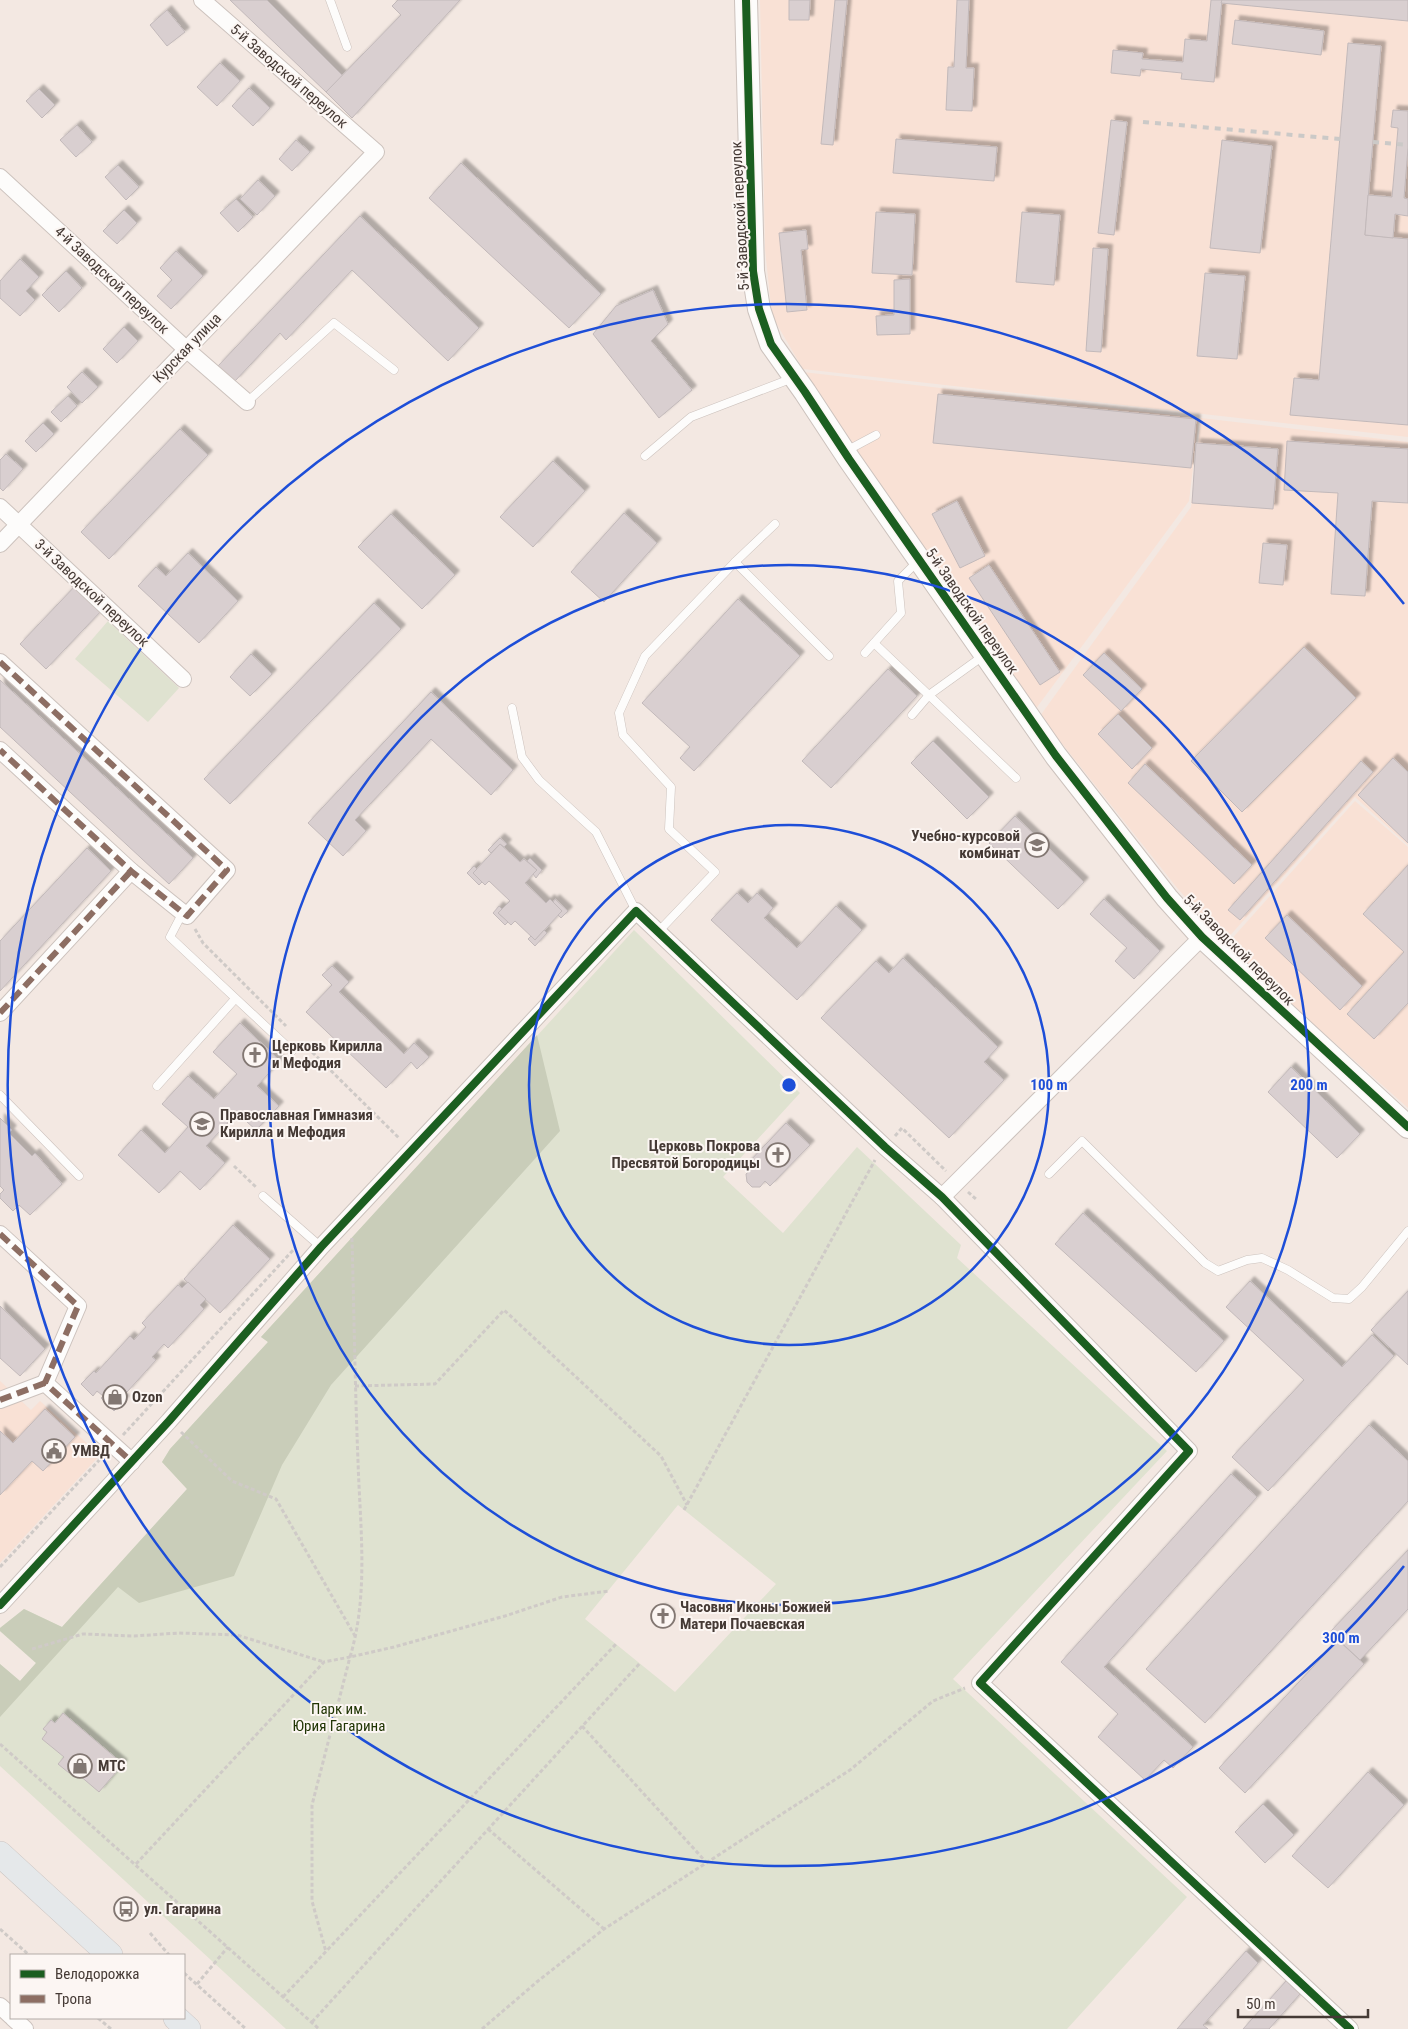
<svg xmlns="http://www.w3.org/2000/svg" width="1408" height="2029" font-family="'Roboto Condensed',sans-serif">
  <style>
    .built { fill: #f9e1d5 }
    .green { fill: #dfe2d0; fill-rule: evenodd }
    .forest { fill: #c9cdb9 }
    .building { fill: #d9cfd0; stroke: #c2b9ba; filter: url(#shadow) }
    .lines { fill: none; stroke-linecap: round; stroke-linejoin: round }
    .lane-casing { stroke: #ccc2bd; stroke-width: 9 }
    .street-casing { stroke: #ccc2bd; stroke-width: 18 }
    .secondary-casing { stroke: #ccc2bd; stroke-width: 24 }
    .primary-casing { stroke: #cbc4c1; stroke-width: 26 }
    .path { stroke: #cfcac7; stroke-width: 3; stroke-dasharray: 4 2.5; stroke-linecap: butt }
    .lane { stroke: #fdfcfb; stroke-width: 8 }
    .street { stroke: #fdfcfb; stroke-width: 16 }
    .secondary { stroke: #fdfcfb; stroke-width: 22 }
    .primary { stroke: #e5e8ea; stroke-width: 25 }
    .rail { stroke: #cbc9c7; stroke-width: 4; stroke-dasharray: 6 6; stroke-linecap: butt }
    .quiet { stroke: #8d6e63; stroke-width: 6; stroke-dasharray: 12 6; stroke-linecap: butt }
    .cycleway-casing { stroke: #fcf6f3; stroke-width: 11 }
    .cycleway { stroke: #1b5e20; stroke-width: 8 }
    .ring { fill: none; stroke: #1d4ed8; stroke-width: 2.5 }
    .labels { text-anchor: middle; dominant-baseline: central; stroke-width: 4; stroke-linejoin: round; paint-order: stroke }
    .street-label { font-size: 15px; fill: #453a35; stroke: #fcf6f3 }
    .poi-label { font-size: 15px; font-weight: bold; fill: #453a35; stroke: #fcf6f3; text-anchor: start }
    .park-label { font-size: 15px; fill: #203504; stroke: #fcf6f3 }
    .centre { fill: #1d4ed8; stroke: #fcf6f3; stroke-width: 2.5 }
    .ring-label { font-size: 15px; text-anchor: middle; font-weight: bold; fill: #1d4ed8; stroke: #fcf6f3; stroke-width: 4; stroke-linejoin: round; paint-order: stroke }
  </style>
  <defs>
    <filter id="shadow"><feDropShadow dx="4.5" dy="-4.5" stdDeviation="1" flood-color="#0004"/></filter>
  </defs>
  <rect width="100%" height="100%" fill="#f3e8e2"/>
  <!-- built -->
  <g class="built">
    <path d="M760 0H1408V437L803 369 772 316 765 249Z"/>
    <path d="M803 372 1199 418 1189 501 1035 710Z"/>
    <path d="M1201 418 1408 442V845L1355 797 1225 941 1178 889 1040 716 1191 507Z"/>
    <path d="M1355 801 1408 847V1108L1256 973 1228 943Z"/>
    <path d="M0 1381 31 1410 40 1401 100 1455 0 1563Z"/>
  </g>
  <!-- green -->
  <g class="green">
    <path d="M108 621 179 688 148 722 75 659Z"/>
    <path d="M634 930 800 1093 723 1177 783 1233 857 1147 961 1245 957 1258 1167 1451 953 1679 1187 1897 1067 2029H286L0 1766V1664L20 1681 36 1663 0 1631V1628L24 1609 62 1627 187 1489 162 1462 170 1449 268 1342 261 1337ZM678 1505 776 1584 675 1692 585 1619Z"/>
  </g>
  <!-- forest -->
  <path class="forest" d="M537 1035 560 1131 331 1385 282 1465 234 1576 139 1603 118 1587 0 1717V1664L20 1681 36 1663 0 1631V1628L24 1609 62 1627 187 1489 162 1462 170 1449 268 1342 261 1337Z"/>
  <!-- building -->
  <g class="building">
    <path d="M230 0H267L343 76 326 92Z"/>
    <path d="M398 0H460L352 118 326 92 401 15 392 6Z"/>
    <path d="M789 0H810L809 20H789Z"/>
    <path d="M835 0H847L833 145 821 144Z"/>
    <path d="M957 0H969L966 68H974L972 111 946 110 948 67H954Z"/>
    <path d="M1211 0H1222L1214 82 1181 79 1182 73 1141 69 1140 76 1111 73 1113 50 1143 53 1142 59 1183 62 1185 39 1207 41Z"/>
    <path d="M1222 0H1408V21L1221 3Z"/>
    <path d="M167 10 185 32 167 46 150 25Z"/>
    <path d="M1235 20 1324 31 1321 55 1232 44Z"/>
    <path d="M1348 43 1381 46 1365 235 1408 239V425L1290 415 1294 378 1319 380Z"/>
    <path d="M220 63 240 81 217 106 197 87Z"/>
    <path d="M249 88 270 108 253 126 232 106Z"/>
    <path d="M39 89 55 105 42 118 26 101Z"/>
    <path d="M1393 110 1408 111V148L1404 198 1408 199V216L1395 214 1393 238 1365 235 1368 195 1392 197 1398 128 1391 127Z"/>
    <path d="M1111 120 1127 122 1114 235 1098 233Z"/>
    <path d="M77 125 92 142 76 157 60 140Z"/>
    <path d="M896 139 997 147 994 181 893 173Z"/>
    <path d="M296 140 310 152 292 171 279 159Z"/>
    <path d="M1222 140 1272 146 1260 253 1210 248Z"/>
    <path d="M461 163 601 294 569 328 429 198Z"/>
    <path d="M118 165 139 187 126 200 105 177Z"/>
    <path d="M258 180 275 196 257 215 240 199Z"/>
    <path d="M236 199 253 217 238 232 220 213Z"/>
    <path d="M124 210 137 223 117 244 103 231Z"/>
    <path d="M876 212 915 214 912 275 872 273Z"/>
    <path d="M1022 212 1060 215 1054 285 1016 282Z"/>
    <path d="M360 216 479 328 448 361 352 270 286 340 280 333 235 381 218 366Z"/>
    <path d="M806 230 808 249 801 250 807 310 787 312 779 233Z"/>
    <path d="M1093 248 1108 249 1101 352 1086 351Z"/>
    <path d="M176 251 203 276 171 309 157 296 172 280 160 268Z"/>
    <path d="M20 259 39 277 26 291 35 300 20 316 0 298V281Z"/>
    <path d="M66 271 82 288 59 312 42 295Z"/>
    <path d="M1205 273 1245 276 1237 359 1197 356Z"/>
    <path d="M910 279V334L877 335 876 316 894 315V280Z"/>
    <path d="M653 290 668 324 651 341 692 390 659 418 593 334 616 306Z"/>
    <path d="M124 327 138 341 117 363 103 349Z"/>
    <path d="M82 372 98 387 82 403 67 387Z"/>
    <path d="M938 394 1196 419 1191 468 933 443Z"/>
    <path d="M68 396 77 406 61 422 51 412Z"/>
    <path d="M43 423 54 434 36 452 25 441Z"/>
    <path d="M180 429 208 455 109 559 81 532Z"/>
    <path d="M1287 441 1408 449V503L1372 501 1365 596 1331 594 1338 493 1284 490Z"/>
    <path d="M1196 443 1278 449 1273 509 1192 503Z"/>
    <path d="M6 454 23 469 3 491 0 488V460Z"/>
    <path d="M553 461 585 491 533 547 500 517Z"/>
    <path d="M957 501 985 556 960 568 932 514Z"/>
    <path d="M624 513 657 543 604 602 571 572Z"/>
    <path d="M391 514 455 575 422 609 358 547Z"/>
    <path d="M1263 543 1287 545 1283 585 1259 583Z"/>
    <path d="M188 553 238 601 199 643 138 586 156 567 166 576Z"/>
    <path d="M989 565 1060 672 1040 685 969 578Z"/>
    <path d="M77 584 103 609 46 669 20 644Z"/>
    <path d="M738 599 800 656 694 771 680 758 690 747 642 703Z"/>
    <path d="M374 603 401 629 230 804 204 779Z"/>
    <path d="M1304 647 1356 698 1242 812 1191 761Z"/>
    <path d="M1104 653 1142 689 1121 711 1083 675Z"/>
    <path d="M251 654 272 674 250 696 230 677Z"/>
    <path d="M888 669 917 696 831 788 802 761Z"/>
    <path d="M0 680 193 858 169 884 0 727Z"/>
    <path d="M431 692 513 770 491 795 431 739 355 820 366 831 343 856 308 823Z"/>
    <path d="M1118 714 1152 748 1132 769 1098 734Z"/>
    <path d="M933 741 989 797 967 819 911 763Z"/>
    <path d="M1393 758 1408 772V843L1358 795Z"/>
    <path d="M1361 761 1373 772 1240 920 1228 910Z"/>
    <path d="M1145 764 1252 865 1234 884 1128 783Z"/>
    <path d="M1015 816 1084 882 1058 909 989 843Z"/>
    <path d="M500 838 507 844 504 847 500 844 491 853 488 850Z"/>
    <path d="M500 844 520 862 524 859 537 870 525 883 546 903 550 899 562 911 535 940 515 921 511 925 498 913 510 901 489 881 485 885 473 873Z"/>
    <path d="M87 848 111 871 0 991V941Z"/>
    <path d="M530 858 542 870 536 878 533 874 537 870 527 861Z"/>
    <path d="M1408 865V1003L1374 1039 1347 1014 1404 952 1363 914Z"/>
    <path d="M474 866 477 869 473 873 482 882 479 885 467 873Z"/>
    <path d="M737 893 748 903 757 893 773 908 764 918 797 948 836 906 862 930 797 1000 711 920Z"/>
    <path d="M555 899 568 911 561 918 558 915 562 911 553 902Z"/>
    <path d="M1104 899 1160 951 1134 979 1115 961 1127 948 1090 914Z"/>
    <path d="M499 906 502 909 498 913 508 922 505 925 493 913Z"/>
    <path d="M1287 915 1362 986 1340 1010 1265 938Z"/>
    <path d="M544 930 547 933 535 946 528 939 531 936 535 940Z"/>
    <path d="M903 958 998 1047 984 1062 1004 1080 949 1138 821 1018 876 961 889 973Z"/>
    <path d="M332 966 349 982 339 992 404 1054 414 1043 429 1057 417 1069 411 1062 386 1088 306 1012 332 985 322 975Z"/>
    <path d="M240 1023 280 1061 257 1086 279 1106 256 1130 237 1113 206 1146 225 1163 200 1190 180 1171 159 1193 118 1155 141 1130 165 1153 188 1127 162 1104 188 1076 214 1099 237 1074 213 1052Z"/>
    <path d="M1291 1067 1360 1134 1337 1158 1268 1092Z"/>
    <path d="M0 1118 12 1130 9 1133 32 1156 35 1153 62 1184 30 1215 19 1205 13 1211 0 1198V1194L4 1190 0 1186Z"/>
    <path d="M786 1123 810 1145 770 1186 765 1181 760 1187H752L747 1182 746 1174 752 1169 747 1164Z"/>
    <path d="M1083 1213 1224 1341 1196 1372 1055 1244Z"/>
    <path d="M233 1225 270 1259 220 1313 184 1279Z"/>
    <path d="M1250 1281 1342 1367 1372 1335 1394 1356 1268 1491 1232 1457 1304 1380 1226 1307Z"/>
    <path d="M188 1282 206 1299 200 1305 204 1309 168 1348 164 1344 152 1357 156 1360 127 1392 124 1389 119 1395 125 1400 114 1411 101 1398 103 1396 97 1391 93 1396 81 1384 94 1371 96 1373 130 1336 134 1340 146 1327 142 1323 178 1285 182 1288Z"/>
    <path d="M1408 1291V1365L1371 1330Z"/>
    <path d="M0 1306 45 1349 20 1376 0 1358Z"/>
    <path d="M45 1409 75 1437 43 1471 32 1461 0 1495V1431L13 1443Z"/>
    <path d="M1369 1425 1408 1461V1501L1205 1723 1146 1669Z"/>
    <path d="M1231 1474 1257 1497 1104 1667 1193 1747 1173 1768 1164 1760 1145 1780 1098 1737 1118 1714 1061 1662Z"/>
    <path d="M1408 1550V1609L1360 1660 1330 1632Z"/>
    <path d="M661 1608 670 1614 664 1623 655 1617Z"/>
    <path d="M1338 1640 1364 1664 1245 1793 1219 1768Z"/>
    <path d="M63 1713 123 1764 99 1792 72 1769 69 1773 58 1764 64 1757 42 1739 47 1732 43 1729 51 1720 55 1723Z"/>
    <path d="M1368 1772 1404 1805 1328 1888 1292 1856Z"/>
    <path d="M1263 1804 1294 1835 1265 1863 1235 1832Z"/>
    <path d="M1246 1951 1258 1963 1203 2025 1208 2029H1177Z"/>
    <path d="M1286 1981 1300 1994 1269 2029H1243Z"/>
  </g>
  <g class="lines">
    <!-- lane casing -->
    <g class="lane-casing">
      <g id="lane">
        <path d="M330 0 347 47"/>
        <path d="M247 402 334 323 394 370"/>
        <path d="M846 451 876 435"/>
        <path d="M645 456 691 417 793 378"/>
        <path d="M735 562 829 656"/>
        <path d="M874 643 1016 778"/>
        <path d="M865 653 901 613 898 581 918 561"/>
        <path d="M512 708 522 757 539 780 596 832 636 911"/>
        <path d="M912 715 929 695 983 656"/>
        <path d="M183 912 170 937 292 1051"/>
        <path d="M658 932 715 872 669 829 671 787 623 735 619 713 645 656 735 562 775 524"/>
        <path d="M157 1086 235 999"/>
        <path d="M0 1095 79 1176"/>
        <path d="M1049 1174 1082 1141 1205 1263 1218 1271 1247 1260 1262 1258 1288 1270 1333 1298 1349 1299 1362 1287 1408 1231"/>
        <path d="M263 1196 321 1247"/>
      </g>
    </g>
    <!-- street casing -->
    <g class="street-casing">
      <g id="street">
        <path d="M0 177 186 349 247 402"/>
        <path d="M0 507 183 679"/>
        <path d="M0 544 376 152 202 0"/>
        <path d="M0 662 227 870 187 916 131 871 0 750"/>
        <path d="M0 1013 131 871"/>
        <path d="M942 1197 1202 937"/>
        <path d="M0 1234 78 1306 45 1383 132 1462"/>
        <path d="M0 1400 45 1383"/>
        <path d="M0 1605 169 1421 321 1247 636 911 885 1147 942 1197 1189 1451 980 1683 1350 2029"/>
        <path d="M0 2006 11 2016"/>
        <path d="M13 2018 25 2029"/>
      </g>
    </g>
    <!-- secondary casing -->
    <g class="secondary-casing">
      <path id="secondary" d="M746 0 753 271 759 309 771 344 805 392 849 459 1056 756 1167 898 1202 937 1408 1127"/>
    </g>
    <!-- primary casing -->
    <g class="primary-casing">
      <g id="primary">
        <path d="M0 1854 110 1955"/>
        <path d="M176 2018 188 2029"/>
      </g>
    </g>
    <!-- path -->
    <g class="path">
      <path d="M195 929 203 943 286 1026"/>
      <path d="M303 1043 400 1139"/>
      <path d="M895 1136 902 1128 946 1171"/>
      <path d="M234 1166 257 1188"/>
      <path d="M968 1192 977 1200"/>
      <path d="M352 1238C354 1312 355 1387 358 1461 360 1526 369 1594 350 1657L394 1647 505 1616 562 1597 609 1591"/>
      <path d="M355 1386 435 1384 504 1310 661 1456 687 1505"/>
      <path d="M181 1432 232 1481 276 1499 355 1636"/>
      <path d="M123 1435 295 1248"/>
      <path d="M684 1510 875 1160"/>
      <path d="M0 1567 103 1456"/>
      <path d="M32 1649 83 1634 134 1636 179 1633 237 1635 324 1662"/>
      <path d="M582 1726 706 1862"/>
      <path d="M0 1744 319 2029"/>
      <path d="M488 1829 604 1929"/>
      <path d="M136 1864 324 1662 350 1657 312 1805V1901L326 1952"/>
      <path d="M0 1929 29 1955"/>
      <path d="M150 1933 169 1955"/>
      <path d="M184 1973 246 2029"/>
      <path d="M197 1984 228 1947"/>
      <path d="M283 1997 616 1644"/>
      <path d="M98 2018 111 2029"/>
      <path d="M312 2022 640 1663"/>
      <path d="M482 2029 538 1981 604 1929 850 1770 933 1701 965 1688"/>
    </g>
    <!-- lane -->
    <use href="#lane" class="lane"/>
    <!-- street -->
    <use href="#street" class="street"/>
    <!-- secondary -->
    <use href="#secondary" class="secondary"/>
    <!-- primary -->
    <use href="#primary" class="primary"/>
    <!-- rail -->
    <g class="rail">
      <path d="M1143 122 1340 139"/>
      <path d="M1373 142 1408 145"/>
    </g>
    <!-- quiet -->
    <g class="quiet">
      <path d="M0 662 227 870 187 916 131 871 0 750"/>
      <path d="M0 1013 131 871"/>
      <path d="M0 1234 78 1306 45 1383 132 1462"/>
      <path d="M0 1400 45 1383"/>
    </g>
    <!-- cycleway casing -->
    <g class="cycleway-casing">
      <g id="cycleway">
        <path d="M746 0 753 271 759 309 771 344 805 392 849 459 1056 756 1167 898 1202 937 1408 1127"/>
        <path d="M0 1605 169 1421 321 1247 636 911 885 1147 942 1197 1189 1451 980 1683 1350 2029"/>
      </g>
    </g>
    <!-- cycleway -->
    <use href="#cycleway" class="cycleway"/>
  </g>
  <!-- distance rings -->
  <g class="ring">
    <circle cx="789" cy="1085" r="260"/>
    <circle cx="789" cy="1085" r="520"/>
    <path d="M1404 1566A781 781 0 1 1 1404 604"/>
  </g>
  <!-- icons -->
  <defs>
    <g id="university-ring" transform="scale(1.25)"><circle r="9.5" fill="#fcf6f3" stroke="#827772" stroke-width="1.5"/><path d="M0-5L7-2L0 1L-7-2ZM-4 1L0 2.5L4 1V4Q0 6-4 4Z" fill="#827772"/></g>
    <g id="church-ring" transform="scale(1.25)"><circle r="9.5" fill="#fcf6f3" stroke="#827772" stroke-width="1.5"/><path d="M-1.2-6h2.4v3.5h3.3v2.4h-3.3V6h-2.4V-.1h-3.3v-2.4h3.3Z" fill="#827772"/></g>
    <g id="school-ring" transform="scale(1.25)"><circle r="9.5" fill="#fcf6f3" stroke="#827772" stroke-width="1.5"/><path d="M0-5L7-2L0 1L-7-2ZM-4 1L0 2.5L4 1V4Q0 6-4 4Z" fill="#827772"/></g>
    <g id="shop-ring" transform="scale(1.25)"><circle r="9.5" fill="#fcf6f3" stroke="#827772" stroke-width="1.5"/><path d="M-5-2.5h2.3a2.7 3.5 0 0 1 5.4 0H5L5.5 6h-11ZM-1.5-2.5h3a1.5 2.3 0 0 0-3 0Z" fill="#827772"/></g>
    <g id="civic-ring" transform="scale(1.25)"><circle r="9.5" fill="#fcf6f3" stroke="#827772" stroke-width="1.5"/><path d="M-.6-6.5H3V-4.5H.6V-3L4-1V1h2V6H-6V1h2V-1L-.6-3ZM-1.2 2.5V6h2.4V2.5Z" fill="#827772"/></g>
    <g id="bus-ring" transform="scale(1.25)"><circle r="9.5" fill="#fcf6f3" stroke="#827772" stroke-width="1.5"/><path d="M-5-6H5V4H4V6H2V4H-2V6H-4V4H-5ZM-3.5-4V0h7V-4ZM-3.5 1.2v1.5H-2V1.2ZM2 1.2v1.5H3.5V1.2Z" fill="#827772"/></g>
  </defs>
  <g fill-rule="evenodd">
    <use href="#university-ring" x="1037" y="845"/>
    <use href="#church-ring" x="255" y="1055"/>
    <use href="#school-ring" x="202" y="1124"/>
    <use href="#church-ring" x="778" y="1155"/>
    <use href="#shop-ring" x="115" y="1397"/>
    <use href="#civic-ring" x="54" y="1451"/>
    <use href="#church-ring" x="663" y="1616"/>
    <use href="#shop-ring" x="80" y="1766"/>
    <use href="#bus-ring" x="126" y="1909"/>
  </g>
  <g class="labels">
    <!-- street labels -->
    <g class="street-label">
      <text transform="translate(289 76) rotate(41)">5-й Заводской переулок</text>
      <text transform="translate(740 216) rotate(-93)">5-й Заводской переулок</text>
      <text transform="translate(112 280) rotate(43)">4-й Заводской переулок</text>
      <text transform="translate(187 348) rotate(-46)">Курская улица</text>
      <text transform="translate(92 593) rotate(43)">3-й Заводской переулок</text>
      <text transform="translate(972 611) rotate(55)">5-й Заводской переулок</text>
      <text transform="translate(1239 950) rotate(45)">5-й Заводской переулок</text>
    </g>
    <!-- poi labels -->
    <g class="poi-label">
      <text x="1020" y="836" text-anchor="end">Учебно-курсовой<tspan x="1020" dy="17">комбинат</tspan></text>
      <text x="272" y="1046">Церковь Кирилла<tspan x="272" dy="17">и Мефодия</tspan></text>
      <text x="220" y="1115">Православная Гимназия<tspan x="220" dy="17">Кирилла и Мефодия</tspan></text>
      <text x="760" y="1146" text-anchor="end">Церковь Покрова<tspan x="760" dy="17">Пресвятой Богородицы</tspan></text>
      <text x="132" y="1397">Ozon</text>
      <text x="72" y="1451">УМВД</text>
      <text x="680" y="1607">Часовня Иконы Божией<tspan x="680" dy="17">Матери Почаевская</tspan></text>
      <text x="98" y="1766">МТС</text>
      <text x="144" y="1909">ул. Гагарина</text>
    </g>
    <!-- park labels -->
    <g class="park-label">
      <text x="339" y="1709">Парк им.<tspan x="339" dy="17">Юрия Гагарина</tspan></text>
    </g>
  </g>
  <circle cx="789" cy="1085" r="8" class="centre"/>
  <g class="ring-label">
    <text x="1049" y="1090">100 m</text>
    <text x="1309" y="1090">200 m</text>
    <text x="1341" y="1643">300 m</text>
  </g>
  <!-- legend -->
  <rect x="10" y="1954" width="175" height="65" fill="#fcf6f3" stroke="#b3aba7"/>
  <rect x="20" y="1970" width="25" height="8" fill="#1b5e20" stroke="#b3aba7"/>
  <text x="55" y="1979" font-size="15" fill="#453a35">Велодорожка</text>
  <rect x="20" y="1995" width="25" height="8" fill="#8d6e63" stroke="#b3aba7"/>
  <text x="55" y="2004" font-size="15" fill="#453a35">Тропа</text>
  <!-- scale -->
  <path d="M1238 2009v8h130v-8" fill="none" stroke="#453a35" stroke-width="2.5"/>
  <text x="1246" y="2009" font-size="15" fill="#453a35" stroke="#fcf6f3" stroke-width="4" paint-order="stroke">50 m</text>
</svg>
